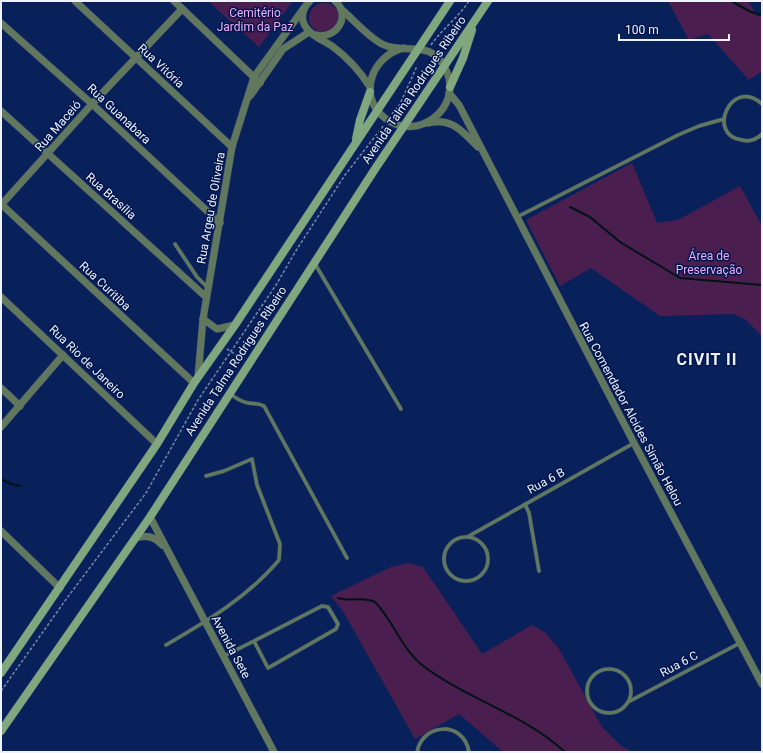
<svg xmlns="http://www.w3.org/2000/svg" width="763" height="753" font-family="Roboto,sans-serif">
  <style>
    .green { fill: #4b1e50 }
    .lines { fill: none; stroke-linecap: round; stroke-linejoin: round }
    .stream { stroke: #001416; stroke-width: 2 }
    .lane-casing { stroke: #243a6d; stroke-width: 4.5 }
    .street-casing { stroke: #243a6d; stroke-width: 8 }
    .secondary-casing { stroke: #243a6d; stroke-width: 9 }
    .path { stroke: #7987a8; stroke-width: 1.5; stroke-dasharray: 3 2; stroke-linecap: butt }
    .lane { stroke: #61785f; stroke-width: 3.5 }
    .street { stroke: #61785f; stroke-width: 7 }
    .secondary { stroke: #81a77e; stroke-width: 8 }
    .labels { text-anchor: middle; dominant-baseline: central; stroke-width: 3; stroke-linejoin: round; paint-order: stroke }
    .park-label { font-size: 12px; fill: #eeaef5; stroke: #02164e }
    .street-label { font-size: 12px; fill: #eef2fa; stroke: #02164e }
    .district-label { font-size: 16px; font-weight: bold; letter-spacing: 1px; fill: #eef2fa; stroke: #02164e }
  </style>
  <rect width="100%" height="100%" fill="#09215a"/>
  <!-- green -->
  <g class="green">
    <path d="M208 1H293L259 47Z"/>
    <path d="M668 1H748L757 16H762V71L749 80 708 34 689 40Z"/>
    <circle cx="324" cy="18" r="15"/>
    <path d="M632 163 657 223 678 220 740 186 762 226V336L745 319 733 314 660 316 591 268 560 286 526 220Z"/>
    <path d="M409 563 423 567 482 654 532 625 546 633 559 649 602 727 618 743 631 752H503L459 714 415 739 344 613 331 596 391 567Z"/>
  </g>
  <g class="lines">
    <!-- stream -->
    <g class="stream">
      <path d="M731 1 751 12 762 15"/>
      <path d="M570 207 590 217 620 242 680 278 762 285"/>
      <path d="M1 479 11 484 20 486"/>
      <path d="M338 598C350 602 364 596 375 602 393 620 401 648 422 665 466 699 524 714 565 752"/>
    </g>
    <!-- lane casing -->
    <g class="lane-casing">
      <g id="lane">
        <path d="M762 104C732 76 705 135 742 140 750 142 757 139 762 134"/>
        <path d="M517 217 678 135 699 126 724 119"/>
        <path d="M175 244 197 277 208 288"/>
        <path d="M315 264 401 409"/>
        <path d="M230 394C236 398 241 402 248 403 254 404 258 403 264 406L347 558"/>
        <path d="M525 504 529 513 539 571"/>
        <path d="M469 536 634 443"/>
        <circle cx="466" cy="559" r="22"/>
        <path d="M166 645C207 621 248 597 279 560L280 544 257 485 252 459 224 471 206 476"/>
        <path d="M224 656 254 641 268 668 336 629 338 624 328 607 322 606 254 641"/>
        <circle cx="609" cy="691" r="22"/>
        <path d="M628 702 740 643"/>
        <path d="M417 752C423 722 464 721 469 752"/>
      </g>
    </g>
    <!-- street casing -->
    <g class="street-casing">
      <g id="street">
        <path d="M75 1 232 147"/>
        <path d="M174 1 260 83"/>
        <path d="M310 1C303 7 300 18 305 26 311 36 323 40 332 46 347 57 360 71 370 87"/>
        <path d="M341 9C354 20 367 36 382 44 404 56 432 36 447 72 462 109 417 142 386 119 356 97 372 55 404 48"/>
        <path d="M1 23 92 104 220 223"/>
        <path d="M316 35C336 40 352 16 335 1"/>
        <path d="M449 93 459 105 634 443 762 684"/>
        <path d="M250 96 283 49 309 32"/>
        <path d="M1 111 206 297"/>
        <path d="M428 123C452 117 463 132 478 147"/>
        <path d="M1 204 194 383"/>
        <path d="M1 205 92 104 182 9"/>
        <path d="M1 297 157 444"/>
        <path d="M203 319 217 329 235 325"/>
        <path d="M198 377 203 319 232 147 254 77 304 8"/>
        <path d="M1 388 20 406"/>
        <path d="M1 427 63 355"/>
        <path d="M150 517 274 752"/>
        <path d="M1 531 60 588"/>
        <path d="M135 538C147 535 154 536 162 545"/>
      </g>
    </g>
    <!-- secondary casing -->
    <g class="secondary-casing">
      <g id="secondary">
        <path d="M450 87 463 58 472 30"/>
        <path d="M356 139 360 120 370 92"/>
        <path d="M1 673 157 444 194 383 235 325 450 1"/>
        <path d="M1 731 150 517 375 169 488 1"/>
      </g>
    </g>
    <!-- path -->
    <g class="path">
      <path d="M431 45C442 29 458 18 469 1"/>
      <path d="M392 114 400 104 417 66"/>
      <path d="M227 349 244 360"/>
      <path d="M1 691 67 598 146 493 198 400 276 285 297 249 345 175 384 125"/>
    </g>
    <!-- lane -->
    <use href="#lane" class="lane"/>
    <!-- street -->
    <use href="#street" class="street"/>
    <!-- secondary -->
    <use href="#secondary" class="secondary"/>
  </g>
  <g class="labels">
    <!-- park labels -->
    <g class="park-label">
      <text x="255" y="13">Cemitério<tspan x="255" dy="14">Jardim da Paz</tspan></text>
      <text x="709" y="256">Área de<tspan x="709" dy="14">Preservação</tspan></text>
    </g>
    <!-- street labels -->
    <g class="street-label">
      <text transform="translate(161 66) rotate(43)">Rua Vitória</text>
      <text transform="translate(414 90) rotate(-56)">Avenida Talma Rodrigues Ribeiro</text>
      <text transform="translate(119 114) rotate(43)">Rua Guanabara</text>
      <text transform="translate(58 126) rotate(-49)">Rua Maceió</text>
      <text transform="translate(111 196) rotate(42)">Rua Brasília</text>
      <text transform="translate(211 208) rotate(-80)">Rua Argeu de Oliveira</text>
      <text transform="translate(105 286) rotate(43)">Rua Curitiba</text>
      <text transform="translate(236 361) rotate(-57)">Avenida Talma Rodrigues Ribeiro</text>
      <text transform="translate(87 362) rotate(44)">Rua Rio de Janeiro</text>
      <text transform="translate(631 414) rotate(62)">Rua Comendador Alcides Simão Helou</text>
      <text transform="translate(546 481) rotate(-29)">Rua 6 B</text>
      <text transform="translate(231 647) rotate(62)">Avenida Sete</text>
      <text transform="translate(679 664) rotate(-28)">Rua 6 C</text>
    </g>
    <!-- district labels -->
    <g class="district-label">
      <text x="707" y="359">CIVIT II</text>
    </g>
  </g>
  <!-- border -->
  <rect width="763" height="753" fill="none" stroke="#eef2fa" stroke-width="4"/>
  <!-- scale -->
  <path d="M619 34v6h110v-6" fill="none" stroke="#eef2fa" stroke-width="2"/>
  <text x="625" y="34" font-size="12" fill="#eef2fa" stroke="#02164e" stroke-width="3" paint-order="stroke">100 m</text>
</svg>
